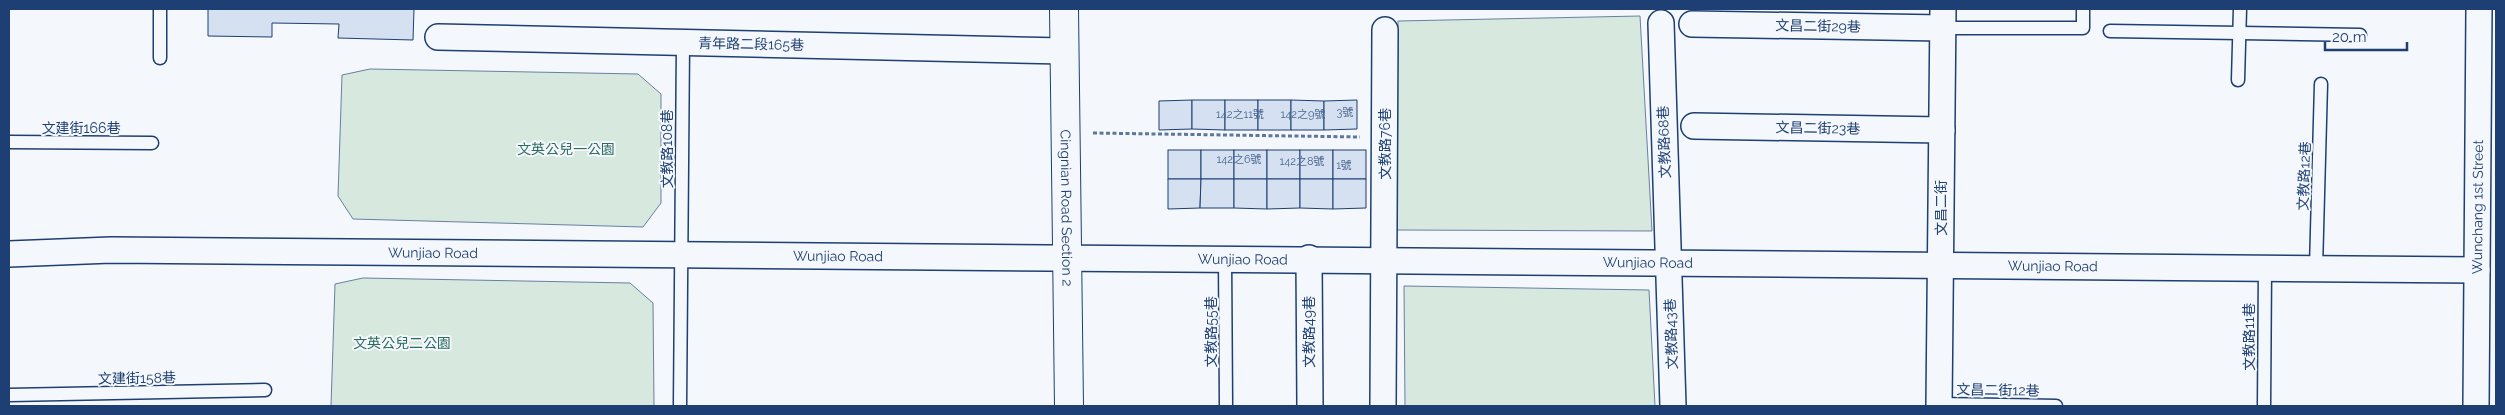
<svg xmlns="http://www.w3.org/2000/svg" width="2505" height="415" font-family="Raleway,'Noto Sans TC',sans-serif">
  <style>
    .green { fill: #d7e8df; stroke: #687fa3 }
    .building { fill: #d5e0f0; stroke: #1d3f73 }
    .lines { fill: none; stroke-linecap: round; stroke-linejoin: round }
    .service-casing { stroke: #1d3f73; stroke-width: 15 }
    .minor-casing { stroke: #1d3f73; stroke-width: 28 }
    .tertiary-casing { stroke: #1d3f73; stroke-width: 30 }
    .path { stroke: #5e769c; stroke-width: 3; stroke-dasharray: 4 2.5; stroke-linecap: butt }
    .service { stroke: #f4f7fb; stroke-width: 12 }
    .minor { stroke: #f4f7fb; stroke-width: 25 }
    .tertiary { stroke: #f4f7fb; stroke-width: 28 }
    .labels { text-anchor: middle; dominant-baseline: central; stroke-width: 4; stroke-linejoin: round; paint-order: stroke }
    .number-label { font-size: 11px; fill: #4b6792 }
    .street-label { font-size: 14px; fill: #1d3f73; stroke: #f4f7fb }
    .park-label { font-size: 14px; fill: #2c6c60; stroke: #f4f7fb }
  </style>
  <rect width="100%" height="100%" fill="#f4f7fb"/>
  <!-- green -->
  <g class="green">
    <path d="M1640 16 1652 231 1396 230 1398 21Z"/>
    <path d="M370 69 638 74 661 94V203L643 227 353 219 338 196 342 75Z"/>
    <path d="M363 278 630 283 653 303 654 406H331L335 284Z"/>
    <path d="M1404 286 1649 290 1655 406H1405Z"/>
  </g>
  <!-- building -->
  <g class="building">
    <path d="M208 9H414L413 40 338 38 339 24 272 23V37L208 36Z"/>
    <path d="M1192 100V129L1159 130V101Z"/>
    <path d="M1192 100H1225V130L1192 129Z"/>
    <rect x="1225" y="100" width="33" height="30"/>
    <rect x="1258" y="100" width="33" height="30"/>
    <path d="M1291 100 1324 101V130H1291Z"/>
    <path d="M1357 100V129L1324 130V101Z"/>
    <rect x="1168" y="150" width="33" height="29"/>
    <rect x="1201" y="150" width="33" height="29"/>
    <rect x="1234" y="150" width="33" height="29"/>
    <rect x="1267" y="150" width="33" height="29"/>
    <rect x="1300" y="150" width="33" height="29"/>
    <rect x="1333" y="150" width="33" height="29"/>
    <path d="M1168 179H1201L1200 208 1168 209Z"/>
    <path d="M1201 179H1234V208H1200Z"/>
    <path d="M1234 179H1267V209L1234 208Z"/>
    <path d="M1267 179H1300V208L1267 209Z"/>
    <path d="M1300 179H1333V209L1300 208Z"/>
    <path d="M1333 179H1366V208L1333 209Z"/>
  </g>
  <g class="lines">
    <!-- service casing -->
    <g class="service-casing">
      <g id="service">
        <path d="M160 9V58"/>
        <path d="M1943 28H2083V9"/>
        <path d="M2110 31 2360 35"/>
        <path d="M2238 80 2240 9"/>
        <path d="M9 142 152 143"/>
        <path d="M1225 258 1226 406"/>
        <path d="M2316 268 2321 84"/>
        <path d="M9 395 265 390"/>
        <path d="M1939 404 2056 406"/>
        <path d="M680 406 683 43"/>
        <path d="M2264 406 2265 268"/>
      </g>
    </g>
    <!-- minor casing -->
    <g class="minor-casing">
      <g id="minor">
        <path d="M1661 23 1673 406"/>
        <path d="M1692 24 1943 28"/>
        <path d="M438 37 1064 51"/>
        <path d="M1694 126 1942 130"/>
        <path id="s1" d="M9 254 111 250C900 257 1689 262 2477 270"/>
        <path d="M1309 258 1310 406"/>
        <path d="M1383 406 1385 30"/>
        <path d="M1939 406 1943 9"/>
        <path id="s2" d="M2476 406 2479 9"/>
      </g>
    </g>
    <!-- tertiary casing -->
    <g class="tertiary-casing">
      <g id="tertiary">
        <path id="s3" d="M1064 9 1069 406"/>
      </g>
    </g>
    <!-- path -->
    <path class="path" d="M1093 133 1360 137"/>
    <!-- service -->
    <use href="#service" class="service"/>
    <!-- minor -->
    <use href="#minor" class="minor"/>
    <!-- tertiary -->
    <use href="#tertiary" class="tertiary"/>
  </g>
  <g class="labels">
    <!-- number labels -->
    <g class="number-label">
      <text x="1345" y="112">3號</text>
      <text x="1240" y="114">142之11號</text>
      <text x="1303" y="114">142之9號</text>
      <text x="1239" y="159">142之6號</text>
      <text x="1302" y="161">142之8號</text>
      <text x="1344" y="165">1號</text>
    </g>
    <!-- street labels -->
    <g class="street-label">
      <text transform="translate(1818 26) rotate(1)">文昌二街29巷</text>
      <text transform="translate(751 44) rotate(1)">青年路二段165巷</text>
      <text x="81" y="128">文建街166巷</text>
      <text transform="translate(1818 128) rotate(1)">文昌二街23巷</text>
      <text transform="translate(1664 142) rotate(-92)">文教路68巷</text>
      <text transform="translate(1385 144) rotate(-90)">文教路76巷</text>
      <text transform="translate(667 149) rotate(-90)">文教路108巷</text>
      <text transform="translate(2304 176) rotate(-88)">文教路12巷</text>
      <text stroke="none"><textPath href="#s3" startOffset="199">Cingnian Road Section 2</textPath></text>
      <text transform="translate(1941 208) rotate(-90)">文昌二街</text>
      <text stroke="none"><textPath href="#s2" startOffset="199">Wunchang 1st Street</textPath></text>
      <text stroke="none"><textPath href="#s1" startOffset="424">Wunjiao Road</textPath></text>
      <text stroke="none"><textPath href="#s1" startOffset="829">Wunjiao Road</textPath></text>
      <text stroke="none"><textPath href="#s1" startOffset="1234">Wunjiao Road</textPath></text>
      <text stroke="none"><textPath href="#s1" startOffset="1639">Wunjiao Road</textPath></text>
      <text stroke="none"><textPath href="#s1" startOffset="2044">Wunjiao Road</textPath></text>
      <text transform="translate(1211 332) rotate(-90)">文教路55巷</text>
      <text transform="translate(1309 332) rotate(-90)">文教路49巷</text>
      <text transform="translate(1671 334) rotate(-92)">文教路43巷</text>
      <text transform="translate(2249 337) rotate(-90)">文教路11巷</text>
      <text transform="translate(137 378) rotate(-1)">文建街158巷</text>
      <text transform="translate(1998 390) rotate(1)">文昌二街12巷</text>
    </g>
    <!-- park labels -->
    <g class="park-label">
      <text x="566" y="149">文英公兒一公園</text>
      <text x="402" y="343">文英公兒二公園</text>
    </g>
  </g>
  <!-- border -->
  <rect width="2505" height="415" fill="none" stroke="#1d3f73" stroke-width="20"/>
  <!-- scale -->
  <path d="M2325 42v8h82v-8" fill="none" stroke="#1d3f73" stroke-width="2.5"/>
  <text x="2332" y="42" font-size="15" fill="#1d3f73" stroke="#f4f7fb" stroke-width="4" paint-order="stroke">20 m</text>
</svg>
